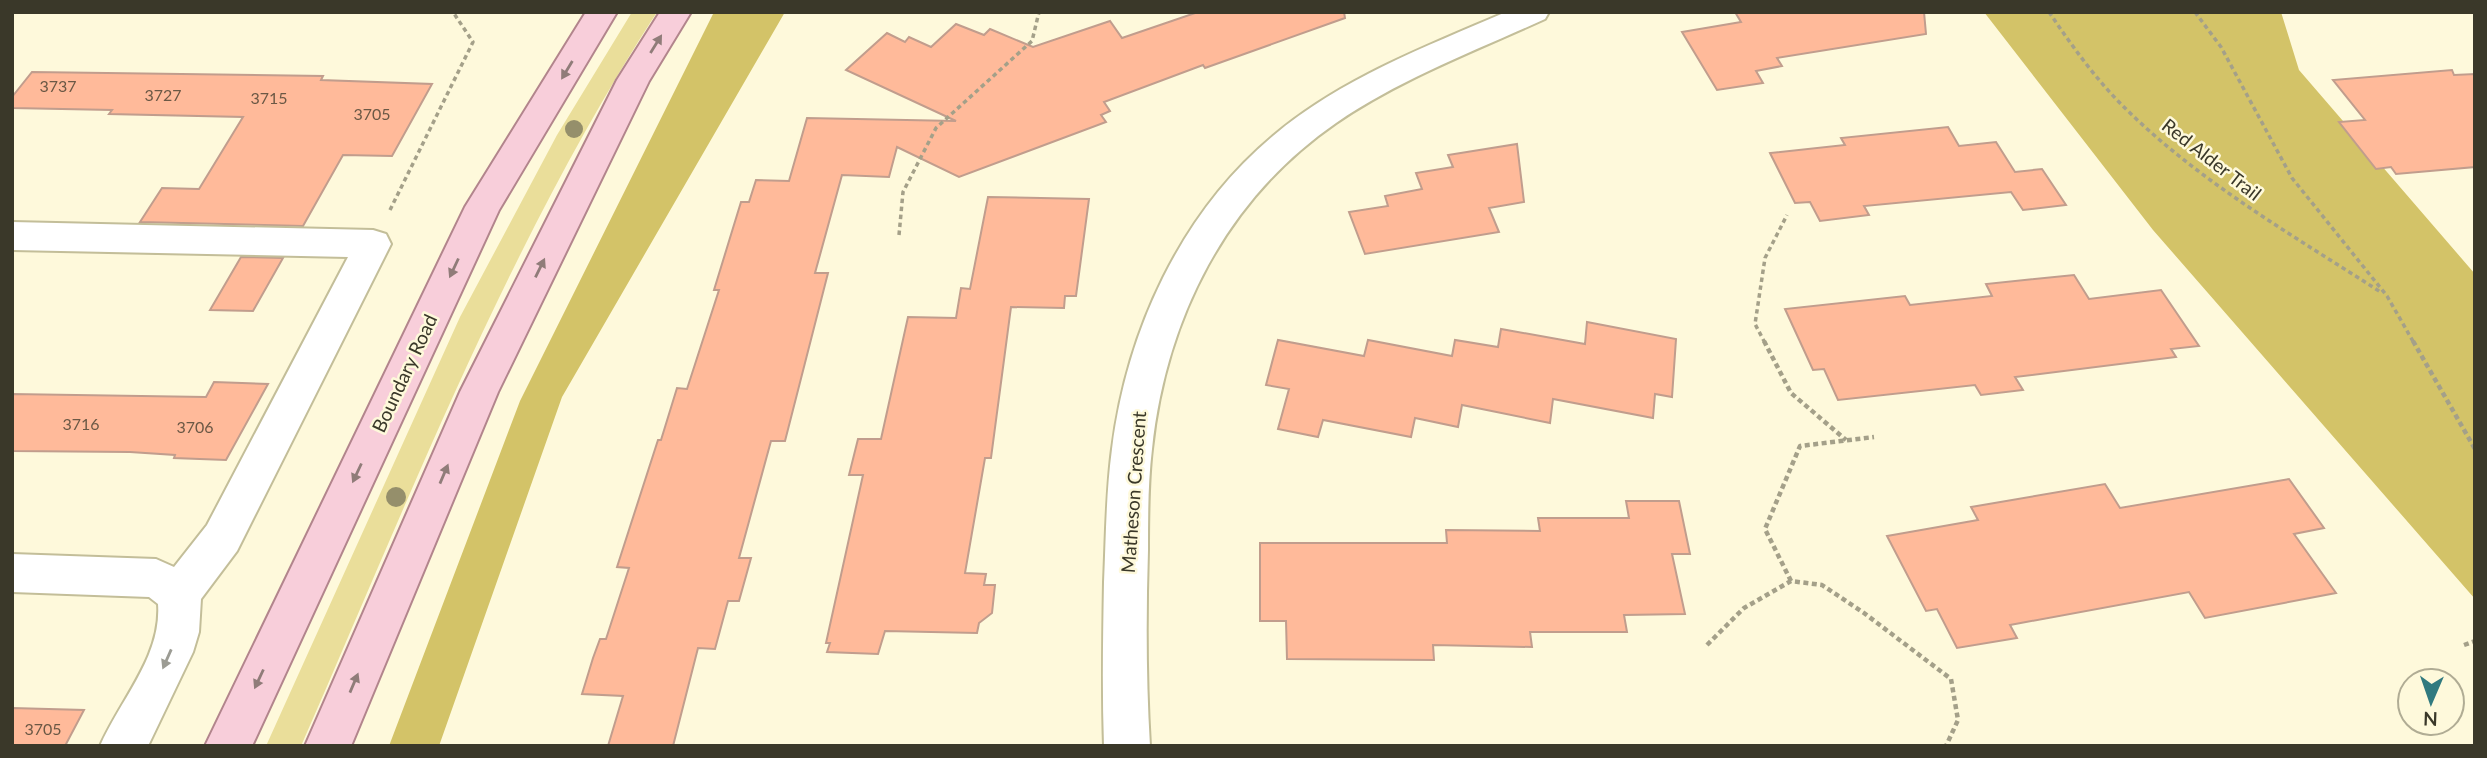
<svg xmlns="http://www.w3.org/2000/svg" width="2487" height="758" font-family="Lato,sans-serif">
  <style>
    .green { fill: #eade9a }
    .forest { fill: #d3c368 }
    .building { fill: #ffba9a; stroke: #c19d8d; stroke-width: 2 }
    .lines { fill: none; stroke-linecap: round; stroke-linejoin: round }
    .minor-casing { stroke: #c3be99; stroke-width: 4 }
    .major-casing { stroke: #b2858c; stroke-width: 4 }
    .path-far1 { stroke: #a4a089; stroke-width: 3.5; stroke-dasharray: 4.5 3.5; stroke-linecap: butt }
    .path { stroke: #a4a089; stroke-width: 4.5; stroke-dasharray: 5 3.5; stroke-linecap: butt }
    .minor { fill: #fff; fill-rule: evenodd }
    .major { fill: #f8ceda; fill-rule: evenodd }
    .tree { fill: #958f6b }
    .oneway { fill: #907c79 }
    .oneway2 { fill: #9c9c94 }
    .labels { text-anchor: middle; dominant-baseline: central; stroke-width: 5; stroke-linejoin: round; paint-order: stroke }
    .number-label { font-size: 16px; fill: #6b5845 }
    .street-label { font-size: 19px; fill: #3a3829; stroke: #fef9db }
  </style>
  <rect width="100%" height="100%" fill="#fef9db"/>
  <!-- green -->
  <path class="green" d="M632 12H657C509 241 410 497 301 746H266L460 317 557 135Z"/>
  <!-- forest -->
  <g class="forest">
    <path d="M714 12H785L562 397 439 746H389L520 401Z"/>
    <path d="M1984 12H2281L2299 70 2475 274V599L2153 230Z"/>
  </g>
  <!-- building -->
  <g class="building">
    <path d="M1198 12H1344L1345 18 1205 68 1203 65 1104 102 1110 111 1101 115 1106 122 959 177 897 147 889 177 842 175 815 273H828L785 441H771L739 558H751L739 601H728L715 649 698 648 673 746H608L623 696 582 694 593 658 600 639H606L629 568 617 567 658 440H661L677 388 687 389 719 290H714L741 202H749L756 180 789 181 807 118 956 121 846 70 887 33 905 42 909 37 931 47 956 24 984 35 990 29 1033 47 1110 21 1122 38Z"/>
    <path d="M1735 12H1924L1926 34 1777 58 1782 66 1756 71 1763 83 1717 90 1682 32 1741 22Z"/>
    <path d="M2452 70 2454 75 2475 74V167L2396 174 2391 167 2376 169 2339 122 2365 120 2333 80Z"/>
    <path d="M32 72 323 76 321 80 432 84 392 156 343 155 303 226 140 222 162 188 199 189 243 117 109 114 112 110 12 108V97Z"/>
    <path d="M1948 127 1959 146 1996 142 2015 172 2042 169 2066 205 2023 210 2011 192 1864 206 1869 215 1820 221 1810 202 1795 203 1770 153 1845 145 1841 138Z"/>
    <path d="M1517 144 1524 202 1489 208 1499 232 1365 254 1349 212 1388 206 1385 196 1422 189 1416 173 1453 167 1448 155Z"/>
    <path d="M988 197 1089 199 1076 296H1065L1064 308 1011 307 991 458H985L965 573 986 574 984 585H995L992 613 979 623 977 633 885 631 878 654 827 652 830 643H826L863 475H849L858 439H881L908 317 956 318 961 288 970 289Z"/>
    <path d="M241 257 283 258 253 311 210 310Z"/>
    <path d="M2074 275 2089 299 2161 290 2199 346 2171 349 2176 357 2015 377 2023 390 1981 395 1975 385 1838 400 1824 369 1813 370 1785 309 1905 296 1910 305 1992 296 1986 284Z"/>
    <path d="M1587 322 1676 339 1672 397 1655 394 1653 418 1553 399 1550 423 1462 405 1458 427 1415 418 1411 437 1323 420 1318 437 1278 429 1289 389 1266 385 1278 340 1364 356 1368 340 1452 356 1455 340 1498 347 1501 329 1585 344Z"/>
    <path d="M214 382 268 384 226 460 174 458 175 455 130 452 12 451V394L206 397Z"/>
    <path d="M2289 479 2324 528 2294 534 2336 593 2205 618 2189 592 2010 625 2017 638 1957 648 1937 609 1926 611 1887 536 1978 520 1971 507 2105 484 2120 508Z"/>
    <path d="M1626 501H1679L1690 554H1672L1685 614 1624 615 1627 632H1530L1532 647 1433 645 1434 660 1287 659 1286 621H1260V543H1447L1446 530 1540 531 1538 518H1629Z"/>
    <path d="M12 708 84 710 65 746H12Z"/>
  </g>
  <g class="lines">
    <!-- minor casing -->
    <g class="minor-casing">
      <g id="minor">
        <path d="M1506 12H1549L1545 19C1475 51 1400 79 1336 123 1226 199 1166 318 1152 449 1148 482 1148 516 1148 550 1146 615 1146 680 1150 746H1104C1102 691 1103 636 1104 582 1106 538 1106 493 1112 449 1127 331 1180 214 1273 136 1340 79 1425 47 1506 12Z"/>
        <path d="M12 222 373 230 386 234 391 244 237 551 201 599 199 632 193 652 148 746H100C120 700 162 656 158 604L149 597 12 592V554L156 559 174 567 207 525 348 257 12 250Z"/>
      </g>
    </g>
    <!-- major casing -->
    <g class="major-casing">
      <g id="major">
        <path d="M586 12H617L499 210 252 746H205L465 207Z"/>
        <path d="M660 12H691L649 81 498 392 351 746H305L460 392 617 80Z"/>
      </g>
    </g>
    <!-- path-far1 -->
    <g class="path-far1">
      <path d="M2049 12C2070 43 2092 74 2118 101 2194 179 2291 234 2382 293"/>
      <path d="M2195 12 2221 47 2292 178 2387 296 2414 343"/>
      <path d="M390 210 473 42 453 12"/>
      <path d="M899 235 903 192 936 128 1032 41 1039 12"/>
      <path d="M1765 343 1755 324 1765 258 1787 215"/>
    </g>
    <!-- path -->
    <g class="path">
      <path d="M1764 341 1791 393 1846 440"/>
      <path d="M2413 341 2475 449"/>
      <path d="M1791 581 1765 529 1800 446 1874 437"/>
      <path d="M1707 645 1744 608 1791 581 1822 585 1864 613 1951 679 1958 720 1946 746"/>
      <path d="M2464 645 2475 641"/>
    </g>
    <!-- minor -->
    <use href="#minor" class="minor"/>
    <!-- major -->
    <use href="#major" class="major"/>
  </g>
  <!-- trees -->
  <g class="tree">
    <circle cx="574" cy="129" r="9"/>
    <circle cx="396" cy="497" r="10"/>
  </g>
  <!-- one-way arrows -->
  <defs><path id="oneway-solid" d="M-6-.8H1V-3.2L6.5 0L1 3.2V.8H-6Z" transform="scale(1.75)"/></defs>
  <g class="oneway">
    <use href="#oneway-solid" transform="translate(656 44) rotate(-58)"/>
    <use href="#oneway-solid" transform="translate(567 70) rotate(121)"/>
    <use href="#oneway-solid" transform="translate(454 268) rotate(115)"/>
    <use href="#oneway-solid" transform="translate(540 268) rotate(-64)"/>
    <use href="#oneway-solid" transform="translate(357 473) rotate(115)"/>
    <use href="#oneway-solid" transform="translate(444 474) rotate(-67)"/>
    <use href="#oneway-solid" transform="translate(259 679) rotate(115)"/>
    <use href="#oneway-solid" transform="translate(354 683) rotate(-67)"/>
  </g>
  <use class="oneway2" href="#oneway-solid" transform="translate(167 659) rotate(114)"/>
  <g class="labels">
    <!-- number labels -->
    <g class="number-label">
      <text x="58" y="85">3737</text>
      <text x="163" y="94">3727</text>
      <text x="269" y="97">3715</text>
      <text x="372" y="113">3705</text>
      <text x="81" y="423">3716</text>
      <text x="195" y="426">3706</text>
      <text x="43" y="728">3705</text>
    </g>
    <!-- street labels -->
    <g class="street-label">
      <text transform="translate(2212 159) rotate(38)">Red Alder Trail</text>
      <text transform="translate(404 373) rotate(-65)">Boundary Road</text>
      <text transform="translate(1133 492) rotate(-86)">Matheson Crescent</text>
    </g>
  </g>
  <!-- border -->
  <rect width="2487" height="758" fill="none" stroke="#3a3829" stroke-width="28"/>
  <!-- north arrow -->
  <g transform="translate(2431 702) rotate(182)"><circle r="33" fill="#fef9db" stroke="#b0ac94" stroke-width="2"/>
  <path d="M0-5L12 26L0 18L-12 26Z" fill="#317a7f"/>
  <text y="-10" font-size="19" font-weight="bold" text-anchor="middle" fill="#3a3829">N</text>
  </g>
</svg>
